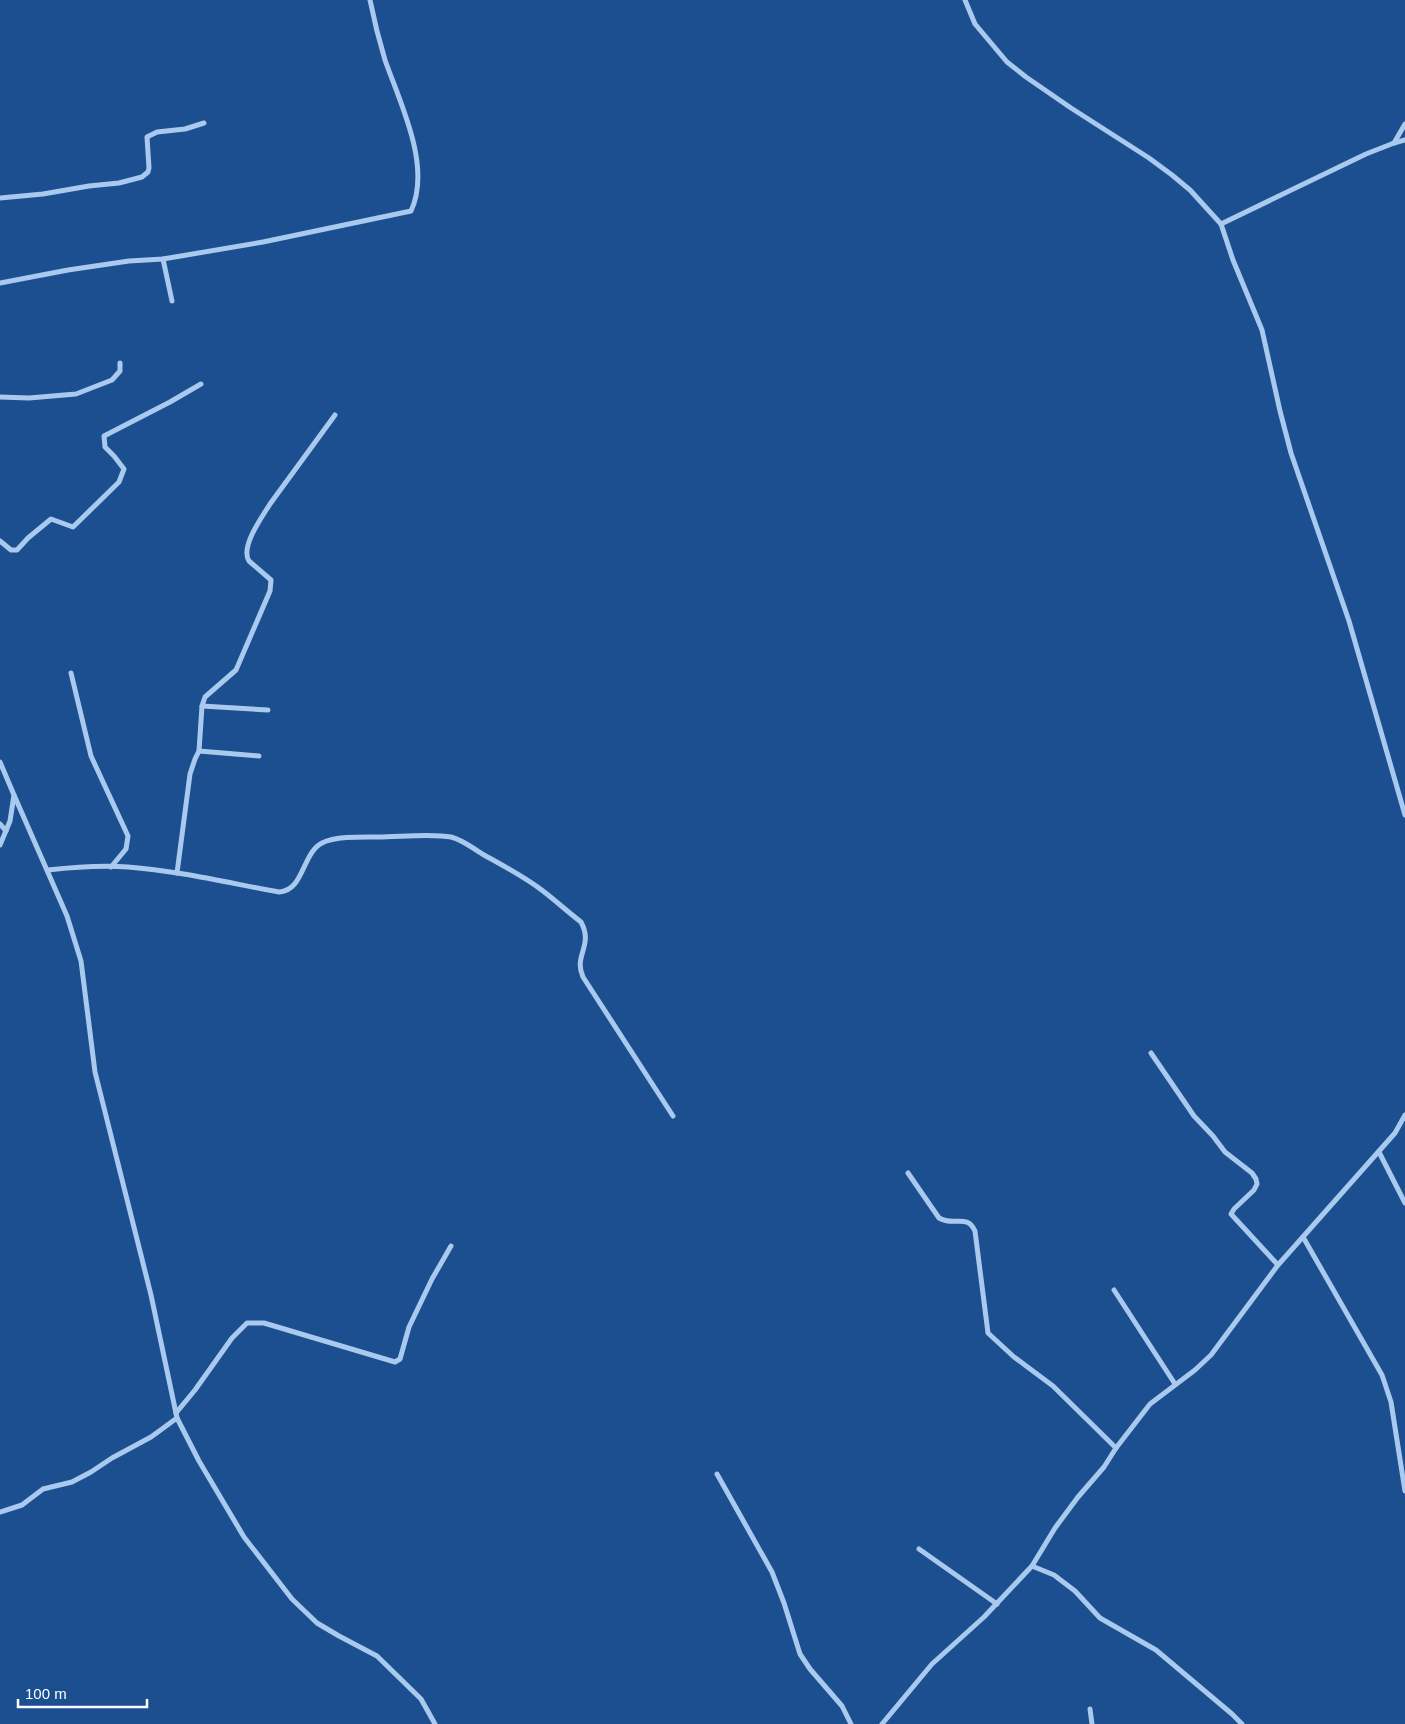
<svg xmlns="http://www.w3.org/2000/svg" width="1405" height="1724" font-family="Arial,sans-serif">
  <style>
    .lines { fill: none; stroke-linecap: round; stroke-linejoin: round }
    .street { stroke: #a9c9ee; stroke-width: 5 }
  </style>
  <rect width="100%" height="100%" fill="#1b4f8f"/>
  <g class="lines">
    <!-- street -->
    <g class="street">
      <path d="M965 0 975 24 1007 62 1026 77 1071 108 1149 158 1172 175 1190 190 1221 224"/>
      <path d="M1405 124 1394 143 1366 154 1221 224 1233 260 1262 330 1280 411 1291 453 1349 621 1405 815"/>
      <path d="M1394 143 1405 140"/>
      <path d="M0 198 43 194 89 186 119 183 142 177 148 172 149 168 147 137 157 132 185 129 204 123"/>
      <path d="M163 259 172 301"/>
      <path d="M0 283 68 270 129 261 163 259 263 242 411 211C432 166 400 103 385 60 379 40 374 20 370 0"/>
      <path d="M0 397 29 398 76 394 112 380 120 371V363"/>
      <path d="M0 541 11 550H17L28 538 51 519 73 527 119 482 124 469 114 456 105 447 104 436 170 402 201 384"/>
      <path d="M71 673 91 756 128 836 126 849 111 867"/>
      <path d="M202 706 268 710"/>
      <path d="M199 751 259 756"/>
      <path d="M0 762 14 795 10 821 0 845"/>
      <path d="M14 795 67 916 81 961 95 1072 151 1295 177 1418 199 1461 244 1537 292 1599 317 1623 339 1636 377 1656 421 1699 435 1724"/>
      <path d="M0 824 6 831"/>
      <path d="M48 870C74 867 102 865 128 867 179 871 229 883 279 892 304 891 302 853 322 843 336 836 363 837 378 837 399 837 431 833 451 837 463 840 474 849 484 855 504 866 525 877 543 891 556 901 568 912 581 922 594 946 573 955 583 977L673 1116"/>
      <path d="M177 873 190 774 195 759 199 751 202 706 205 697 236 670 270 591 271 580 249 561C240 547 262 517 270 504L335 415"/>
      <path d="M1151 1053 1194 1116 1213 1136 1225 1152 1252 1173 1256 1179 1257 1184 1254 1190 1234 1209 1231 1214 1278 1265"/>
      <path d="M1379 1152 1405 1203"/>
      <path d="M908 1173 939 1218C954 1227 967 1213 975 1231L988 1333 1014 1357 1053 1386 1116 1448"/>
      <path d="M1303 1237 1382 1375 1391 1402 1405 1491"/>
      <path d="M1114 1290 1175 1384"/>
      <path d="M176 1413 195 1390 232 1338 247 1323H264L395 1362 400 1359 409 1327 432 1279 451 1246"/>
      <path d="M717 1474 772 1572 784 1603 800 1654 810 1669 842 1706 851 1724"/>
      <path d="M0 1512 22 1505 43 1489 72 1482 91 1472 112 1458 151 1437 177 1418"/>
      <path d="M919 1549 997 1604"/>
      <path d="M1032 1566 1054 1575 1075 1591 1100 1618 1156 1650 1232 1714 1242 1724"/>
      <path d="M1090 1709 1092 1724"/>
      <path d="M882 1724 932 1664 984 1617 1032 1566 1055 1528 1078 1497 1104 1467 1116 1448 1150 1404 1195 1370 1211 1355 1278 1265 1395 1133 1405 1115"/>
    </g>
  </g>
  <!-- scale -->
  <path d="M18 1699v8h129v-8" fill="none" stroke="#ffffff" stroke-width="2.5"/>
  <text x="25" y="1699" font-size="15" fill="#ffffff" stroke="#1b4f8f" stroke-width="4" paint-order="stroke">100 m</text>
</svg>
